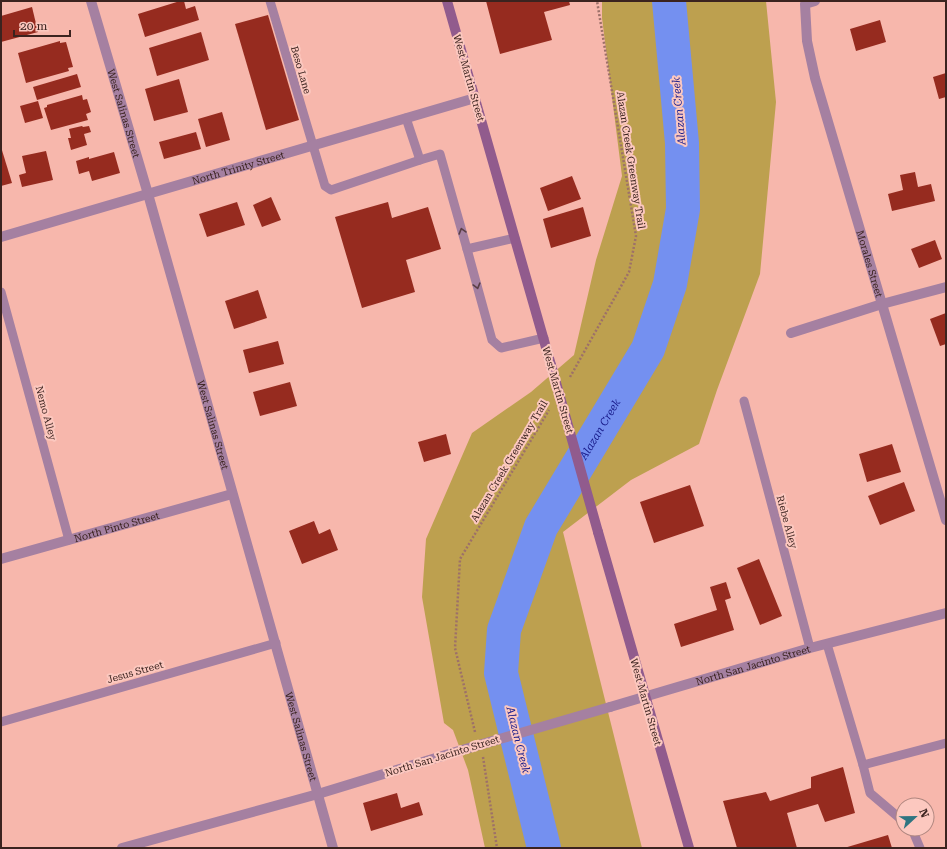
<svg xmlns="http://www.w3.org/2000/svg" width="947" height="849" font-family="'Roboto Serif',serif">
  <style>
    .green { fill: #bda04f }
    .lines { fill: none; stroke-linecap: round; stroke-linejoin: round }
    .river { stroke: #7490f0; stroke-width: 34 }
    .building { fill: #962b1f }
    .path { stroke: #9d7069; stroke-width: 2.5; stroke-dasharray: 2 2; stroke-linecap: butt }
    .lane { stroke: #a580a1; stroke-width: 9 }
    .street { stroke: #a580a1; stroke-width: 10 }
    .secondary { stroke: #915b8d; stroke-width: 10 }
    .street-bridge { stroke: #a580a1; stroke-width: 10 }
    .secondary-bridge { stroke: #915b8d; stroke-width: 10 }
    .oneway { stroke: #5b3f46 }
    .labels { text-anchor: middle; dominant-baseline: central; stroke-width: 4; stroke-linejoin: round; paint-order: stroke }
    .street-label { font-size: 10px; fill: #3b231f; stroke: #fcc8bf }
    .water-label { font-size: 11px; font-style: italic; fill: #181b8a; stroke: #fcc8bf }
  </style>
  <rect width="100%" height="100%" fill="#f7b7ac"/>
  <!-- green -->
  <path class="green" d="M602 1H766L776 102 760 274 717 390 699 444 631 480 563 532 642 848H485L468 770 453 730 444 723 422 597 426 539 472 433 531 392 574 355 596 260 622 176 602 18Z"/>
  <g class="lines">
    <!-- river -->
    <path class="river" id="s1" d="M544 848 501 673 504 630 541 527 648 349 670 284 683 209 682 143 669 1"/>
  </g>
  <!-- building -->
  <g class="building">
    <path d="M180 1H184L186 9 195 6 199 20 145 37 138 14Z"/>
    <path d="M486 1H569L570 5 544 12 552 40 500 54Z"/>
    <path d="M32 7 38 32 1 42V16Z"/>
    <path d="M268 15 299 120 266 130 235 24Z"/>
    <path d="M880 20 886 42 856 51 850 29Z"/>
    <path d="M201 32 209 60 157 76 149 48Z"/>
    <path d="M60 41V43L66 42 73 67 68 68 69 71 26 83 18 53Z"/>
    <path d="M946 73V97L939 99 933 77Z"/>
    <path d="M77 74 81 87 37 100 33 87Z"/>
    <path d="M179 79 188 112 154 121 145 89Z"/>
    <path d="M82 95 83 100 87 99 91 112 86 114 88 120 51 130 44 108 47 107V105Z"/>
    <path d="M38 101 43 118 25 123 20 106Z"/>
    <path d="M222 112 230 140 206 147 198 119Z"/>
    <path d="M82 126 83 127 89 126 91 132 84 134 87 145 71 150 68 138H71L69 129Z"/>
    <path d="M196 132 201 149 164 159 159 142Z"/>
    <path d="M1 147 12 183 1 186Z"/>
    <path d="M46 151 53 180 22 187 19 175 26 173 22 156Z"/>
    <path d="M114 152 120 173 92 181 89 171 79 174 76 161 89 157V159Z"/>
    <path d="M915 172 918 187 931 184 935 201 892 211 888 194 903 190 900 175Z"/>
    <path d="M572 176 581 199 548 211 540 188Z"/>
    <path d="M271 197 281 220 262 227 253 205Z"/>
    <path d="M237 202 245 225 207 237 199 214Z"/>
    <path d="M388 202 392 218 428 207 441 249 406 260 415 292 362 308 335 217Z"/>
    <path d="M583 207 591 236 551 248 543 219Z"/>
    <path d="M935 240 942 259 919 268 911 249Z"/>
    <path d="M258 290 267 318 234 329 225 301Z"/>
    <path d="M946 313V344L940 346 930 319Z"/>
    <path d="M278 341 284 364 249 373 243 350Z"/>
    <path d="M290 382 297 406 260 416 253 392Z"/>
    <path d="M446 434 451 454 424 462 418 442Z"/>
    <path d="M892 444 901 472 867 482 859 454Z"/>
    <path d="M904 482 915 511 880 525 868 496Z"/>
    <path d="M690 485 704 526 654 543 640 502Z"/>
    <path d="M314 521 319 534 330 529 338 550 302 564 289 531Z"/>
    <path d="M759 559 782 616 760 625 737 568Z"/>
    <path d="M726 582 731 598 725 600 734 630 681 647 674 624 717 610 710 587Z"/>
    <path d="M843 767 855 813 825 822 818 804 787 813 797 848H737L723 801 766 792 770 801 811 788V777Z"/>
    <path d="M397 793 401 808 419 802 423 815 371 831 363 803Z"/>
    <path d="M888 835 892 848H844Z"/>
  </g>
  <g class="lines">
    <!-- path -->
    <g class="path">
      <path d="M570 377 629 272 636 236 597 1"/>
      <path d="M475 732 455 648 460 559 549 410"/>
      <path d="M483 757 497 848"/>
    </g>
    <!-- lane -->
    <g class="lane">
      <path d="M270 1 325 186 331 190 420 160"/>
      <path d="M406 118 420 160 440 154 467 249 515 238"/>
      <path d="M467 249 492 340 501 348 544 338"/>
      <path d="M1 292 69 540"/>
      <path d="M744 401 810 648"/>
      <path d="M827 644 863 765 946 743"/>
      <path d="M1 722 276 643"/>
      <path d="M863 765 870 793 903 821"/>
      <path d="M912 829 920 848"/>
    </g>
    <!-- street -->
    <g class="street">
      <path id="s2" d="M91 1 148 194 333 848"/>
      <path id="s3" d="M815 1 805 4 807 41 815 78 946 520"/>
      <path id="s4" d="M1 237 475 98"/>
      <path d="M791 333 882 304 946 287"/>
      <path id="s5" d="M1 559 232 494"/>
      <path id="s6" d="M610 707 810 648 946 613"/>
      <path d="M122 848 318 794 462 750"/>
    </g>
    <!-- secondary -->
    <g class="secondary">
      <path d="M447 1 551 365"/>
      <path d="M598 532 689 848"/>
    </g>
    <!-- street-bridge -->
    <path class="street-bridge" d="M462 750 610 707"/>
    <!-- secondary-bridge -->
    <path class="secondary-bridge" d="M551 365 598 532"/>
  </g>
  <!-- one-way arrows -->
  <defs><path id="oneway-chevron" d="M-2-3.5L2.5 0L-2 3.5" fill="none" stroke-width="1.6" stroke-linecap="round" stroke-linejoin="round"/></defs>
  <g class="oneway">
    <use href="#oneway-chevron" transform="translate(462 231) rotate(-106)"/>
    <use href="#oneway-chevron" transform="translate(477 286) rotate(75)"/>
  </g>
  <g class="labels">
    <!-- street labels -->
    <g class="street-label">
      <text transform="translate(301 70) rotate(74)">Beso Lane</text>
      <text transform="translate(469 78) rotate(74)">West Martin Street</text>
      <text stroke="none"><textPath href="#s2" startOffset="117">West Salinas Street</textPath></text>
      <text transform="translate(631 160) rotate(81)">Alazan Creek Greenway Trail</text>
      <text stroke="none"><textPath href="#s4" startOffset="247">North Trinity Street</textPath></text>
      <text stroke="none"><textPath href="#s3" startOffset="279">Morales Street</textPath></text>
      <text transform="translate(558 390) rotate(74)">West Martin Street</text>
      <text transform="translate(46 413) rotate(75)">Nemo Alley</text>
      <text stroke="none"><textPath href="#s2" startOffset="441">West Salinas Street</textPath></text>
      <text transform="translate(509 461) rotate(-59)">Alazan Creek Greenway Trail</text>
      <text transform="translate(787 522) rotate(75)">Riebe Alley</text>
      <text stroke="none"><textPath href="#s5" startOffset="120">North Pinto Street</textPath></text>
      <text stroke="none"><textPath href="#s6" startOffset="149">North San Jacinto Street</textPath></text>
      <text transform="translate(135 672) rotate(-16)">Jesus Street</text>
      <text transform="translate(646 702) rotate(74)">West Martin Street</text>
      <text stroke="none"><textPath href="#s2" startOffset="765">West Salinas Street</textPath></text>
      <text transform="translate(442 756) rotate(-17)">North San Jacinto Street</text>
    </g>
    <!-- water labels -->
    <g class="water-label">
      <text transform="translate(679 111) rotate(-95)">Alazan Creek</text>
      <text stroke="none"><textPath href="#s1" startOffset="447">Alazan Creek</textPath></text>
      <text transform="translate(518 740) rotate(76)">Alazan Creek</text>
    </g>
  </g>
  <!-- border -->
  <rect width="947" height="849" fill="none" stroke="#3b231f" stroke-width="4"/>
  <!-- north arrow -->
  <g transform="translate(915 817) rotate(68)"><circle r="19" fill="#fcc8bf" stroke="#af867f"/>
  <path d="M0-3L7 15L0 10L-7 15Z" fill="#2e7581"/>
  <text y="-6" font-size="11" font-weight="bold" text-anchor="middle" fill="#3b231f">N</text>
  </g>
  <!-- scale -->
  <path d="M14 30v6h56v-6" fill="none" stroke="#3b231f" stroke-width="2"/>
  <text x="20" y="30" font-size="12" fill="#3b231f" stroke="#fcc8bf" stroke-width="3" paint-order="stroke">20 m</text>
</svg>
